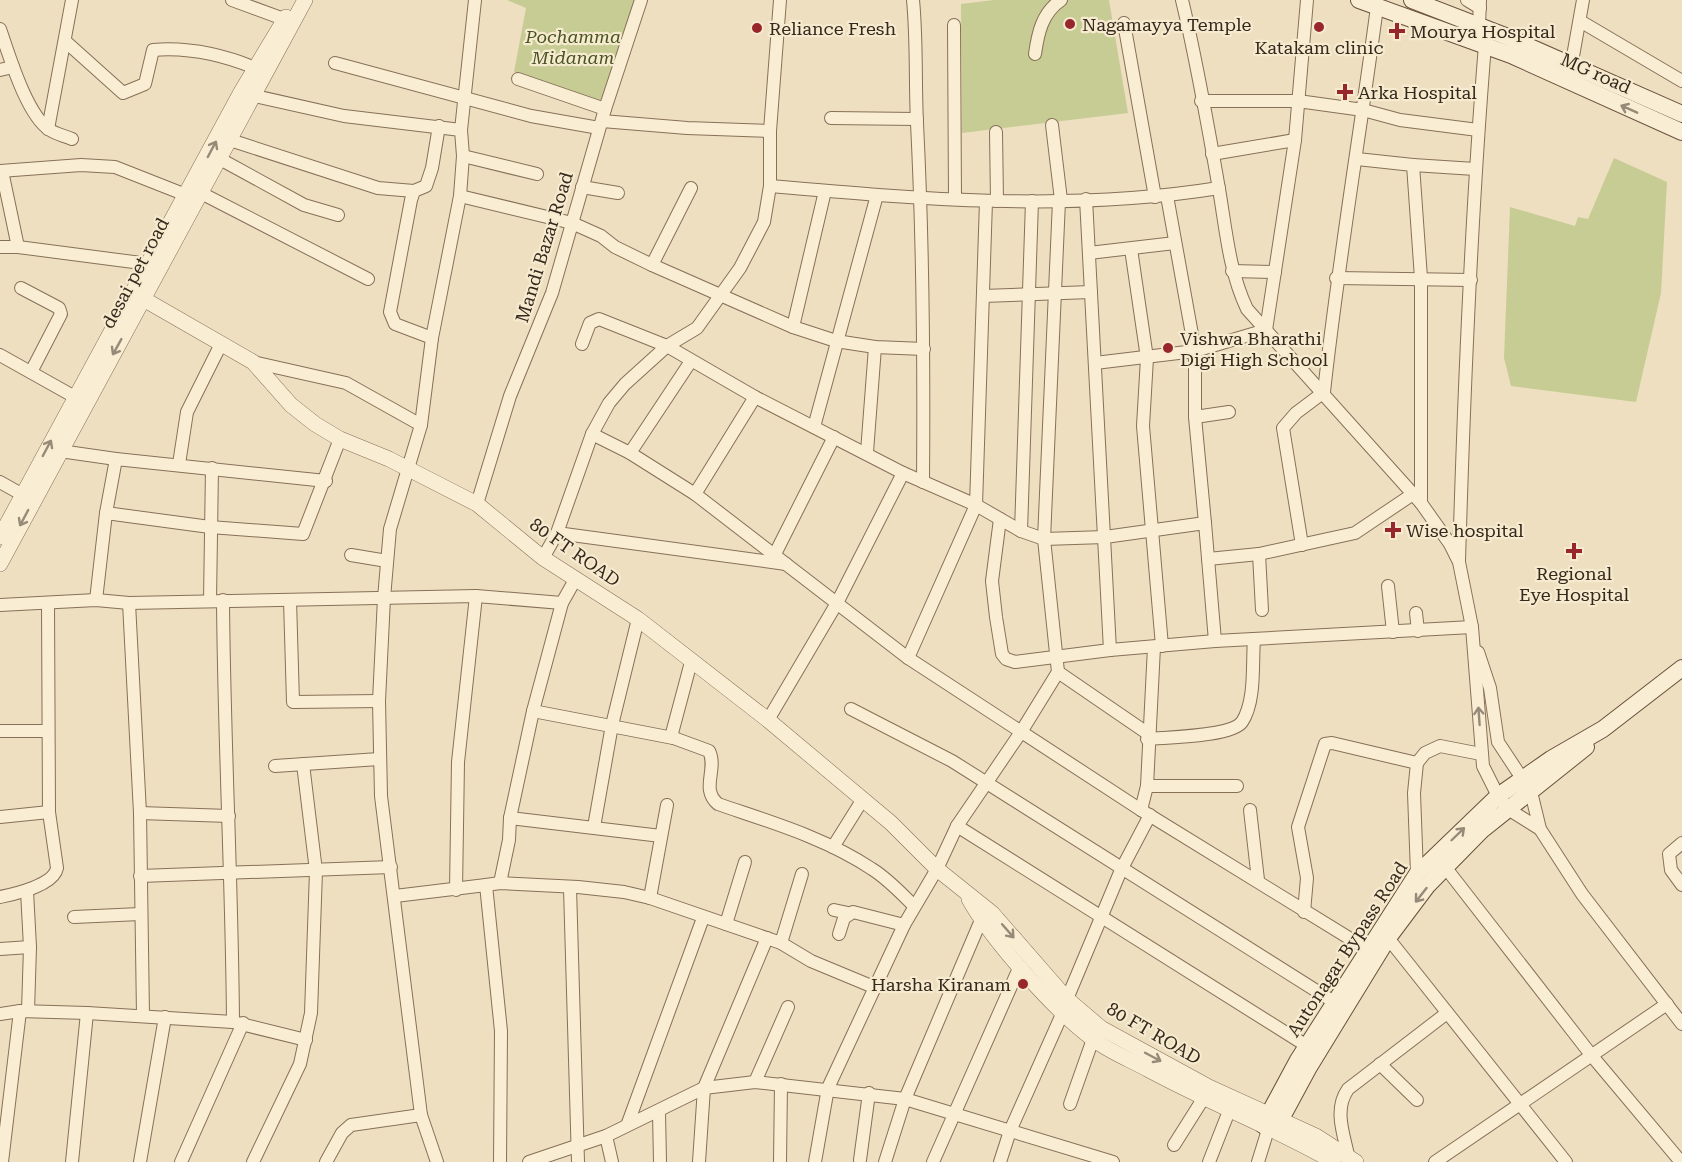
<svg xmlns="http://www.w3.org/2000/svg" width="1682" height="1162" font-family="'Roboto Serif',serif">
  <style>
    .green { fill: #c7cc94 }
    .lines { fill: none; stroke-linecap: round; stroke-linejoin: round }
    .minor-casing { stroke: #877058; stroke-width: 14 }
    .tertiary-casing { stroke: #877058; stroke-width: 16 }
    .secondary-casing { stroke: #69513b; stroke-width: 18 }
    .minor { stroke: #f9edd3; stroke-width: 12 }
    .tertiary { stroke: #f9edd3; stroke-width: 15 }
    .secondary { stroke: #f9edd3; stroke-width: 16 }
    .oneway { stroke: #988a78 }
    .poi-dot { fill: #97272b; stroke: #f6eacf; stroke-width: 2 }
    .labels { text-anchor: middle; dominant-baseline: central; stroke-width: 4.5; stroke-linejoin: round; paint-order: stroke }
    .poi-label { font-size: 18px; fill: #36281c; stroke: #f6eacf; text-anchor: start }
    .park-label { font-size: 18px; font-style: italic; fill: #485323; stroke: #f6eacf }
    .street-label { font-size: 18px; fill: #36281c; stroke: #f6eacf }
  </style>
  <rect width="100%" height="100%" fill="#eedfc0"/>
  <!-- green -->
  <g class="green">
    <path d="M507 0H637L600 106 514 72 526 8Z"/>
    <path d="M994 0H1109L1128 113 962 133 961 4Z"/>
    <path d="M1614 158 1667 182 1661 293 1636 402 1511 386 1504 358 1510 207 1575 226 1578 217 1588 219Z"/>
  </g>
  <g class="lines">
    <!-- minor casing -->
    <g class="minor-casing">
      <g id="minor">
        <path d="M232 0 292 22"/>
        <path d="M913 0C917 41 915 81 917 123 923 243 924 362 923 482"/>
        <path d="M1182 0C1197 62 1208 126 1219 189 1226 230 1229 271 1247 309L1421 503 1450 544 1459 562 1472 627 1483 766 1498 796 1508 809 1540 829"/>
        <path d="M1467 0 1480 8"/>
        <path d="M1580 21 1682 81"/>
        <path d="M1124 23 1155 197"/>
        <path d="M954 25 955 199"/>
        <path d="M0 29C9 55 27 116 50 130 56 134 65 136 72 139"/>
        <path d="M65 41 123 93 145 84 153 50C189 47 221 54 255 68"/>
        <path d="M1035 54C1038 33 1042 13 1061 0"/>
        <path d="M335 63 531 116 599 128"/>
        <path d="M0 70 13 67"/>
        <path d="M1570 73 1583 0"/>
        <path d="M518 79 605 109"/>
        <path d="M246 94 344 116 461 130"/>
        <path d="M1201 101H1298L1363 110 1400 120 1478 130"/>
        <path d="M831 118 917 119"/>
        <path d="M602 121 687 128 770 131"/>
        <path d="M1052 125 1061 200"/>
        <path d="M48 129 72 0"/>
        <path d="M996 132 997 201"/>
        <path d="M230 140 378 188 414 191"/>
        <path d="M1212 154 1295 140"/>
        <path d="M463 156 537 174"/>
        <path d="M220 159 304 205 338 215"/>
        <path d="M1357 159 1413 165 1421 278V503"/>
        <path d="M1413 165 1475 169"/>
        <path d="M0 171 81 165 115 167 186 195"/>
        <path d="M2 171 18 247"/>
        <path d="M770 186C919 199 1070 212 1219 188"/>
        <path d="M582 187 618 193"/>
        <path d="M201 193 368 279"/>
        <path d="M460 196 572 223 601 236 615 247 652 265 793 327 836 341 875 347 924 349"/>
        <path d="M1167 196 1195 351V417L1205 523"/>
        <path d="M1086 199 1110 650"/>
        <path d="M0 247H18L149 264"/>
        <path d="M1131 249 1147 358 1143 426 1162 646"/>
        <path d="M1089 253 1175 243"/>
        <path d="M652 265 691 188"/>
        <path d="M1232 271 1275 272"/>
        <path d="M1336 278 1471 280"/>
        <path d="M21 288 59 308 61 314 31 372"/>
        <path d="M983 296 1091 292"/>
        <path d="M793 327 825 191"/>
        <path d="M432 338 395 324 390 312 411 200 414 191 426 186 432 168 439 126"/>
        <path d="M582 344 590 323 599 319 667 346 755 397 903 473 976 505 1021 531 1044 539 1105 537 1205 523 1215 641"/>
        <path d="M0 355 82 401"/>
        <path d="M253 362 346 383 421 425"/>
        <path d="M1095 363 1195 351 1266 330 1295 140 1307 0"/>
        <path d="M1195 417 1229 412"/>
        <path d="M814 427 877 195"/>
        <path d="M592 434 630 453 695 494 908 658 1141 810 1375 954"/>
        <path d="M60 451 116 459"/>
        <path d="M867 452 875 347"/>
        <path d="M630 453 691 361"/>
        <path d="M179 464 187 412 221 344"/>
        <path d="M0 482 23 495"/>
        <path d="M695 494 755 397"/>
        <path d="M477 504 510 396 552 293 605 109 641 0"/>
        <path d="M106 513 116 459 326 481"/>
        <path d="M1000 519 992 581 996 617 1002 654 1006 659 1015 662 1110 650 1215 641 1472 627"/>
        <path d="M1021 531 1032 201"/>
        <path d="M557 533 786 564"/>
        <path d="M1302 545 1283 428 1296 413 1324 392C1338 263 1360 135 1377 7"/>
        <path d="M775 554 834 437"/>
        <path d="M1259 554 1262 610"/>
        <path d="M351 555 387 561"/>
        <path d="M543 558 557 533 592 434 609 403 625 384 667 346 697 328 740 268 764 222 770 186V131L780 0"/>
        <path d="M1208 559 1259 554 1355 533 1413 494"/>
        <path d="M1459 561C1464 389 1471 217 1485 45L1479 26 1480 0"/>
        <path d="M1388 586 1393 632"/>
        <path d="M96 600 106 513 210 527 303 534 340 439"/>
        <path d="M223 600C224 741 232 881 233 1022"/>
        <path d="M290 600 293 702 379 701"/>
        <path d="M210 601 212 468"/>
        <path d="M129 603 140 813 143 1015"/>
        <path d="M0 605 96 600 129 603 476 596 562 603"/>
        <path d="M1416 613 1418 631"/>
        <path d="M1478 652 1490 688 1498 742 1531 792 1540 829 1582 894 1682 1024"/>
        <path d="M908 658 976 505 986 201"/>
        <path d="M691 662 671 737 709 751C718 769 700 789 718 804 770 822 826 838 872 869 888 879 901 893 914 906"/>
        <path d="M1058 672 1147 733"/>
        <path d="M851 709 952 761 1342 1007"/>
        <path d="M533 711 673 738"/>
        <path d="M768 720 837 603 903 473"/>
        <path d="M0 731H47"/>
        <path d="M1147 739C1166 737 1231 737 1242 722 1256 701 1252 663 1254 639"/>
        <path d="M275 766 379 759"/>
        <path d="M1147 786H1237"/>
        <path d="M1141 810 1147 786 1154 647"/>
        <path d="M1250 810 1258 880"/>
        <path d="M140 813 229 816"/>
        <path d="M0 817 49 812"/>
        <path d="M510 818 661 836"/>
        <path d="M957 826 1307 1046"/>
        <path d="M594 827 612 725 638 619"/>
        <path d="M1682 843 1669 854 1671 870 1682 885"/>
        <path d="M833 847 863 799"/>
        <path d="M1442 863 1592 1056 1681 1162"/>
        <path d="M1417 874 1414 793 1417 763 1425 753 1440 746 1481 754"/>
        <path d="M140 876 391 867"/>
        <path d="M500 883 509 840 510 818 533 711 562 603 576 578"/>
        <path d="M570 888 578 1162"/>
        <path d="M456 890 458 762 476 596"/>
        <path d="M27 891 30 947 28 1011"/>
        <path d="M395 896 486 885"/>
        <path d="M0 897C15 894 54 885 57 868L49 812 48 604"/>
        <path d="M650 898 667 805"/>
        <path d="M834 910 848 913"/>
        <path d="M1304 912 1307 878 1298 827 1325 744 1332 743 1417 763"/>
        <path d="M74 917 140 914"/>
        <path d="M726 924 745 862"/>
        <path d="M839 934 844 918 853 912 904 925"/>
        <path d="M1388 938 1566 1162"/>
        <path d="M781 943 802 874"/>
        <path d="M0 949 30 947"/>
        <path d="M1067 999 1121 870 1150 815"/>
        <path d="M0 1014 20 1011 87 1013 233 1022 306 1040"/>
        <path d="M1380 1064 1417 1100"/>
        <path d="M755 1082 788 1007"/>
        <path d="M1070 1104 1093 1039"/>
        <path d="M659 1112 660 1162"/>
        <path d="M421 1115 437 1162"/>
        <path d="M628 1123 703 918"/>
        <path d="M606 1136 612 1162"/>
        <path d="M1174 1145 1203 1099"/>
        <path d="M1348 1155C1343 1132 1334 1109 1348 1089L1447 1013"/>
        <path d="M860 1160 869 1093"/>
        <path d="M2 1162 20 1011"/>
        <path d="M72 1162 87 1013"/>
        <path d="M140 1162 165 1017"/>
        <path d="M181 1162 243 1023"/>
        <path d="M253 1162 300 1064 311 1013 316 871 303 764"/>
        <path d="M326 1162 342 1133 351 1125 421 1115 381 796 379 701 384 598 390 529 421 425 432 338 460 196 463 156 461 130 475 0"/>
        <path d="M500 1162 501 1031 486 885 500 883 578 887 624 892 650 898 781 943 811 961 876 988"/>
        <path d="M529 1162 606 1136 704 1088 755 1082 905 1099 1113 1162"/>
        <path d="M699 1162 704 1088 767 938"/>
        <path d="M780 1162 781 1084"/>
        <path d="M815 1162 828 1088 904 925 937 869 957 826 1021 732 1058 672 1044 539 1059 201"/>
        <path d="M885 1162 905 1099 981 920"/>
        <path d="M933 1162 1020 966"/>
        <path d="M1000 1162 1010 1131 1063 1012"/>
        <path d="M1209 1162 1229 1111"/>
        <path d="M1258 1162 1267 1133 1263 1125"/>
        <path d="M1435 1162 1667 1004"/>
      </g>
    </g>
    <!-- tertiary casing -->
    <g class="tertiary-casing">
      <g id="tertiary">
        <path d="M133 293 253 362 291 405 315 424 340 439 389 459 477 504 543 558 638 619 768 720 891 823 937 869 992 913 1067 999 1101 1028 1209 1087 1316 1136 1356 1162"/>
        <path d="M0 537 241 92 286 17"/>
        <path d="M0 564 305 0"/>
        <path d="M969 899C992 940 1055 1011 1093 1039 1110 1052 1131 1060 1149 1070 1210 1103 1275 1128 1334 1162"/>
      </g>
    </g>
    <!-- secondary casing -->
    <g class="secondary-casing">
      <g id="secondary">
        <path d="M1359 0 1511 55 1682 132"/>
        <path d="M1412 0 1505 36 1682 114"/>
        <path d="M1263 1125 1298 1060 1417 874 1498 796 1551 759 1603 729 1682 668"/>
        <path d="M1275 1130 1309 1067 1388 938 1427 886 1482 830 1586 747"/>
      </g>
    </g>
    <!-- minor -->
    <use href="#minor" class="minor"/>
    <!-- tertiary -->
    <use href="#tertiary" class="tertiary"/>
    <!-- secondary -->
    <use href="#secondary" class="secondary"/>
  </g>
  <!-- one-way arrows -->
  <defs><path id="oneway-shaft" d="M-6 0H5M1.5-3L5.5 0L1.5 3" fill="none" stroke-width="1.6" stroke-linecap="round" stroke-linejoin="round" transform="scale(1.5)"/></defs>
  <g class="oneway">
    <use href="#oneway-shaft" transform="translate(1629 109) rotate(-156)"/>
    <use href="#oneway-shaft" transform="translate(212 149) rotate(-62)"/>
    <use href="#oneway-shaft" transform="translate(117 347) rotate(119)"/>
    <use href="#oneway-shaft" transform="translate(47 448) rotate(-62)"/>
    <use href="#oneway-shaft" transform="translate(24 518) rotate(118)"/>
    <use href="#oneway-shaft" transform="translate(1479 716) rotate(-94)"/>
    <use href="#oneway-shaft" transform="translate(1458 834) rotate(-44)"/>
    <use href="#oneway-shaft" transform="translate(1421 895) rotate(128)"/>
    <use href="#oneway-shaft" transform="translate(1008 931) rotate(49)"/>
    <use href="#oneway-shaft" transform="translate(1153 1057) rotate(28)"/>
  </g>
  <!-- markers -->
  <g class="poi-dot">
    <circle cx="1070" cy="24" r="6"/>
    <circle cx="1319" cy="27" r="6"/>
    <circle cx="757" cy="28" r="6"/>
    <path d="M1394 22h6v6h6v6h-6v6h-6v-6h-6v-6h6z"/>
    <path d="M1342 83h6v6h6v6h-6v6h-6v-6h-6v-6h6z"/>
    <circle cx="1168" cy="348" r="6"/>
    <path d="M1390 521h6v6h6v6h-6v6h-6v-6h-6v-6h6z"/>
    <path d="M1571 542h6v6h6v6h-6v6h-6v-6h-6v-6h6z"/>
    <circle cx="1023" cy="984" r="6"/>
  </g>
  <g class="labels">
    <!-- poi labels -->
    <g class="poi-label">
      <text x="1082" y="24">Nagamayya Temple</text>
      <text x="769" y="28">Reliance Fresh</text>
      <text x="1410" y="31">Mourya Hospital</text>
      <text x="1319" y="47" text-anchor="middle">Katakam clinic</text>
      <text x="1358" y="92">Arka Hospital</text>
      <text x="1180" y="338">Vishwa Bharathi<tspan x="1180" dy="21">Digi High School</tspan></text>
      <text x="1406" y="530">Wise hospital</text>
      <text x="1574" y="573" text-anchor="middle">Regional<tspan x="1574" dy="21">Eye Hospital</tspan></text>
      <text x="1011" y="984" text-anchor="end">Harsha Kiranam</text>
    </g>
    <!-- park labels -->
    <g class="park-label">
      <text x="573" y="36">Pochamma<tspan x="573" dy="21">Midanam</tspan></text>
    </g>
    <!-- street labels -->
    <g class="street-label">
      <text transform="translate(1596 73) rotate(24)">MG road</text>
      <text transform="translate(544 247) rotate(-73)">Mandi Bazar Road</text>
      <text transform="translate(135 273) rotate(-62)">desai pet road</text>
      <text transform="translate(575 552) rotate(35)">80 FT ROAD</text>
      <text transform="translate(1347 949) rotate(-57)">Autonagar Bypass Road</text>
      <text transform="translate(1154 1033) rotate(30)">80 FT ROAD</text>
    </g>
  </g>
</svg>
